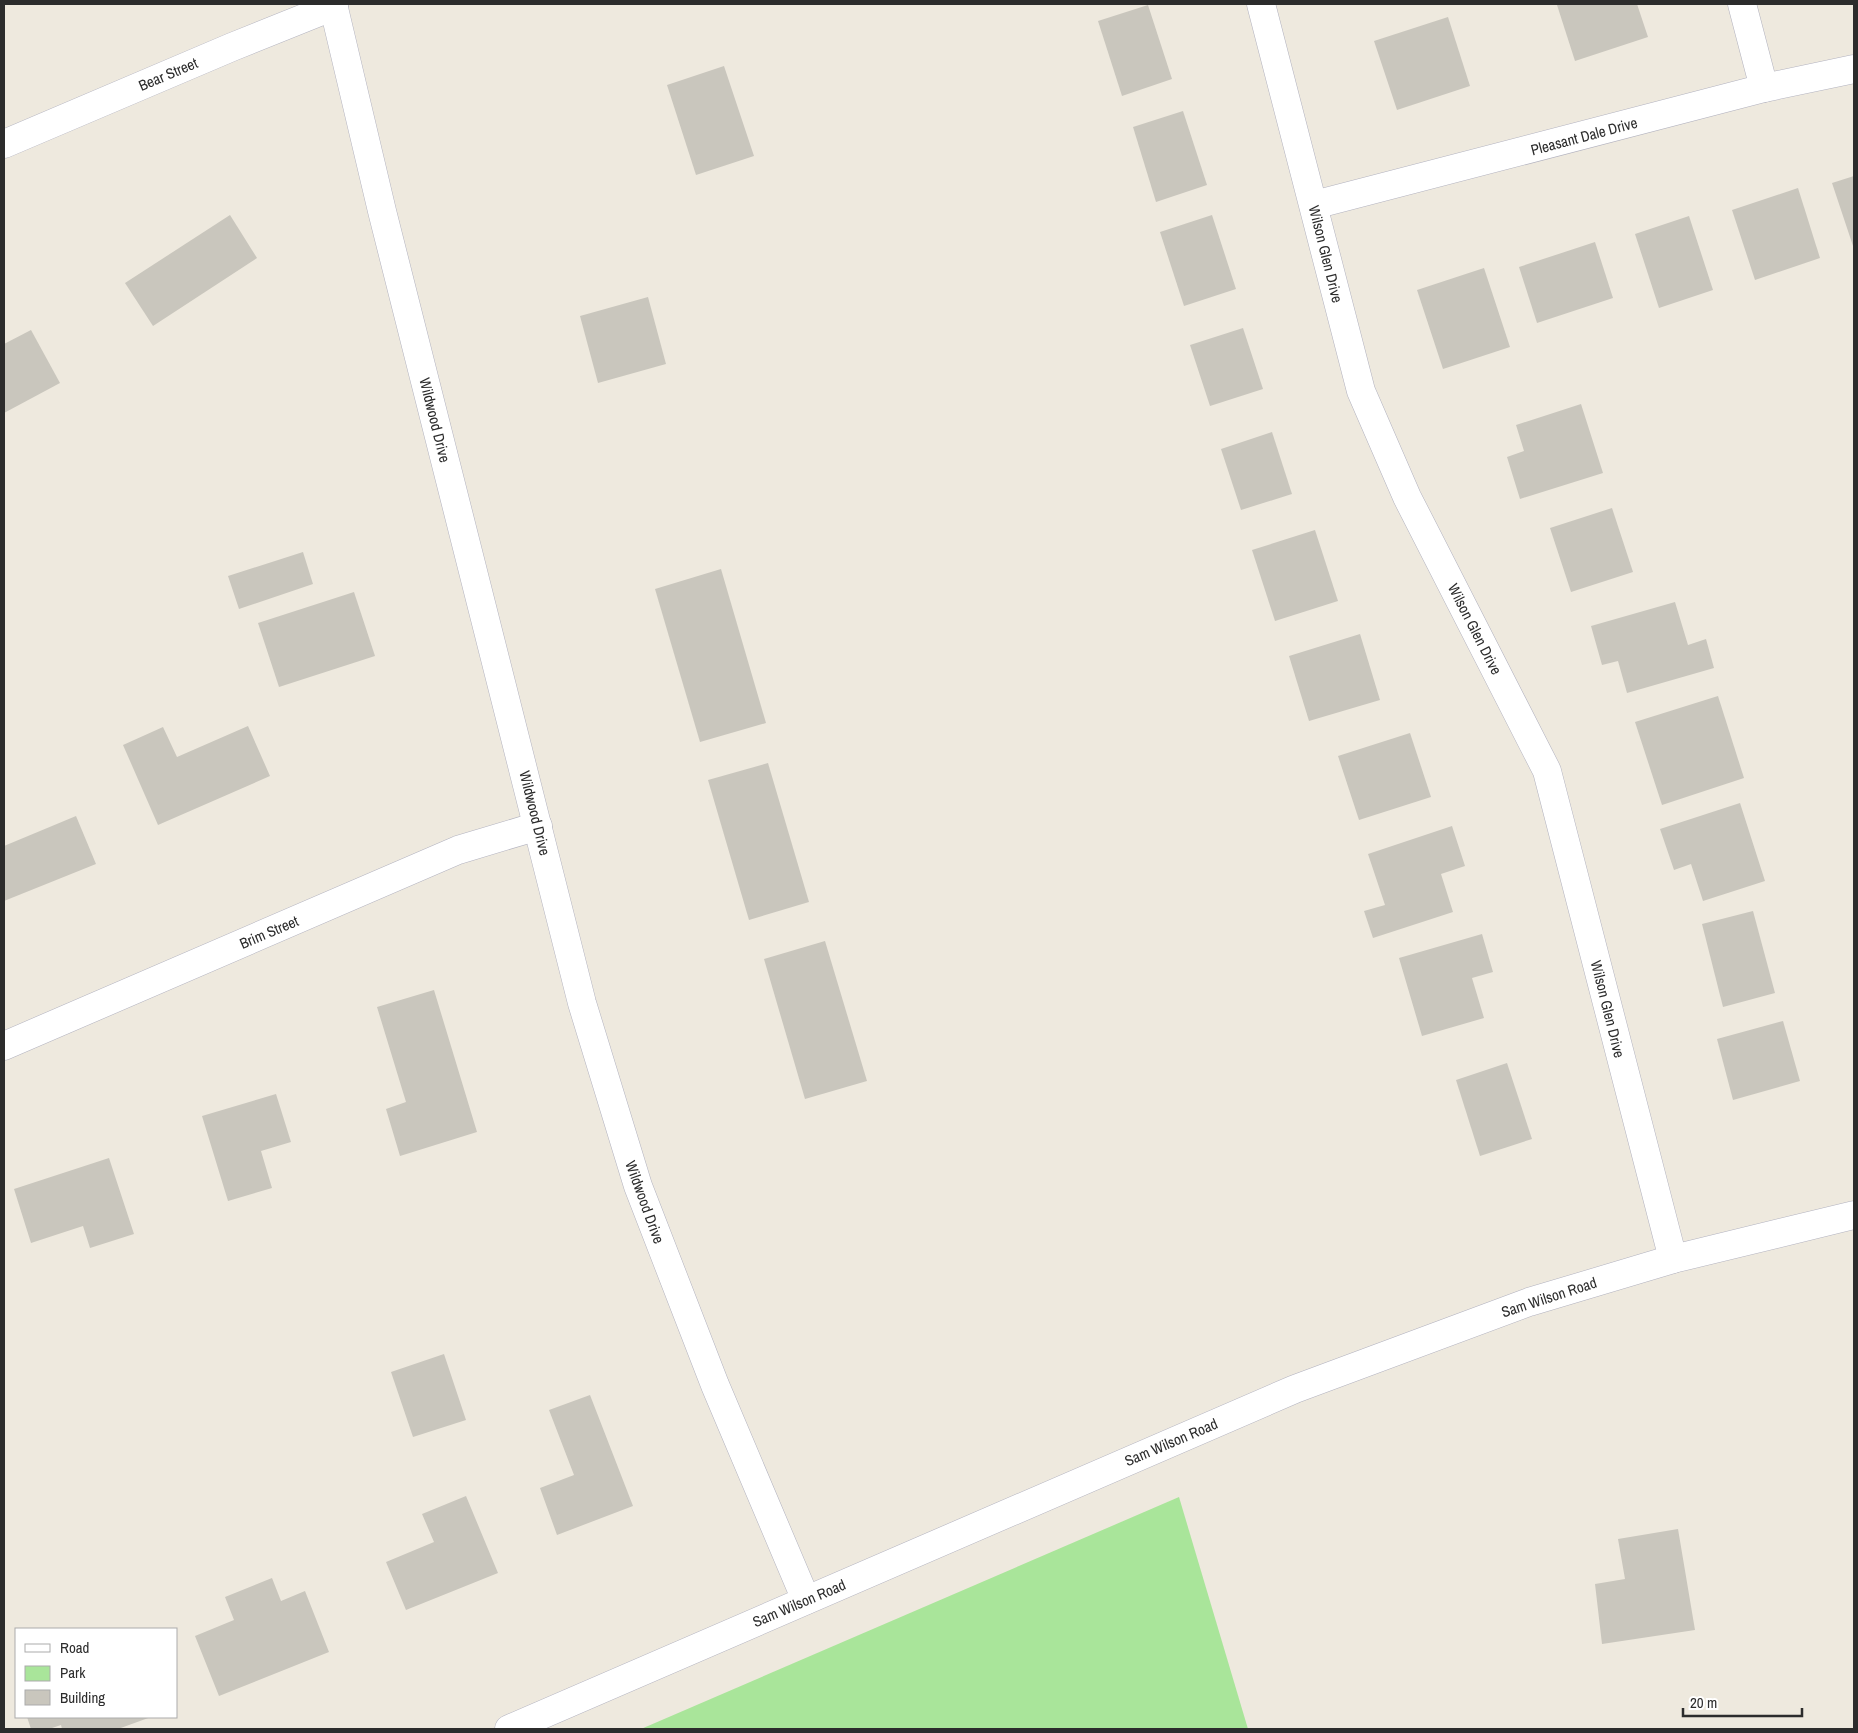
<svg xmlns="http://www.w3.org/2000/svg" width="1858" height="1733" font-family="'Archivo Narrow',sans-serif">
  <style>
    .green { fill: #a9e59a }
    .building { fill: #c9c6bd }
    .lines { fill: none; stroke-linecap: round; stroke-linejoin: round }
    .minor-casing { stroke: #b2b2bf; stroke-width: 29 }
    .minor { stroke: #fff; stroke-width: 28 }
    .labels { text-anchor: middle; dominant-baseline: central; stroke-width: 4.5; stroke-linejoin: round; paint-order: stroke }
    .street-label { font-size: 15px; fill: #2c2c2c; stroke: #fff }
  </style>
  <rect width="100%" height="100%" fill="#eee9de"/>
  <!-- green -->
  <path class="green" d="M1179 1497 1248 1729H641Z"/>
  <!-- building -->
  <g class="building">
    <path d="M1559 4H1637L1648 37 1575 61 1557 5Z"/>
    <path d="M1148 5 1172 79 1122 96 1098 21Z"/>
    <path d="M1448 17 1470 86 1397 110 1374 41Z"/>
    <path d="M724 66 754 156 696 175 667 85Z"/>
    <path d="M1183 111 1207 185 1156 202 1133 127Z"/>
    <path d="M1854 176V249L1832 183Z"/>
    <path d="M1798 188 1820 258 1755 280 1732 210Z"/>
    <path d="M230 215 257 258 153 326 125 283Z"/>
    <path d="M1212 215 1236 289 1184 306 1160 232Z"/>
    <path d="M1689 216 1713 290 1659 308 1635 234Z"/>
    <path d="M1595 242 1613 298 1537 323 1519 267Z"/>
    <path d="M1484 268 1510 347 1443 369 1417 290Z"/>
    <path d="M648 297 666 364 598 383 580 316Z"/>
    <path d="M1243 328 1263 389 1210 406 1190 345Z"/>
    <path d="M31 330 60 383 4 413V344Z"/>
    <path d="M1581 404 1603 473 1520 499 1507 457 1524 451 1516 425Z"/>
    <path d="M1272 432 1292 494 1241 510 1221 449Z"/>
    <path d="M1612 508 1633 572 1571 592 1550 528Z"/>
    <path d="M1315 530 1338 601 1275 621 1252 550Z"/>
    <path d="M303 552 313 584 239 609 228 576Z"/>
    <path d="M721 569 766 723 700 742 655 589Z"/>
    <path d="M354 592 375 656 279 687 258 623Z"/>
    <path d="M1675 602 1688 645 1706 639 1714 668 1627 693 1618 661 1602 665 1591 626Z"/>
    <path d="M1360 634 1380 700 1309 721 1289 656Z"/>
    <path d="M1718 696 1744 778 1662 805 1635 722Z"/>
    <path d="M248 726 270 776 158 825 123 745 163 727 177 757Z"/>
    <path d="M1410 733 1431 797 1359 820 1338 756Z"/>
    <path d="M768 763 809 902 749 920 708 780Z"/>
    <path d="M1740 803 1765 881 1703 901 1691 864 1674 870 1660 829Z"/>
    <path d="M76 816 96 864 4 901V846Z"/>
    <path d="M1452 826 1465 866 1441 874 1453 912 1373 938 1364 911 1385 905 1368 854Z"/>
    <path d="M1753 911 1775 993 1723 1007 1702 924Z"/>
    <path d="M1482 934 1493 972 1472 978 1484 1018 1422 1036 1399 958Z"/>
    <path d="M825 941 867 1081 805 1099 764 959Z"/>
    <path d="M434 990 477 1132 400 1156 386 1109 406 1102 377 1007Z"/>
    <path d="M1783 1021 1800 1081 1733 1100 1717 1039Z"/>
    <path d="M1507 1063 1532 1139 1480 1156 1456 1080Z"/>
    <path d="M276 1094 291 1142 261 1151 272 1188 228 1201 202 1116Z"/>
    <path d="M109 1158 134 1234 90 1248 83 1226 31 1243 14 1189Z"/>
    <path d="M444 1354 466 1420 413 1437 391 1372Z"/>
    <path d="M590 1395 633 1506 557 1535 540 1488 574 1475 549 1410Z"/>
    <path d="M466 1496 498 1573 406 1610 386 1562 434 1542 422 1514Z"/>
    <path d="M1678 1529 1695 1630 1602 1644 1595 1584 1625 1579 1618 1539Z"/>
    <path d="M272 1578 281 1601 305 1591 329 1652 219 1696 195 1636 234 1620 225 1597Z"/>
    <path d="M27 1717H151L118 1729H62L61 1725 49 1729H31Z"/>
  </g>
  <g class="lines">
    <!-- minor casing -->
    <g class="minor-casing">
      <g id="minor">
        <path d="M333 4 382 211 582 1003 638 1186 715 1385 806 1600"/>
        <path d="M1261 4 1361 391 1407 497 1547 771 1673 1259"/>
        <path d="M1742 4 1764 88"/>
        <path d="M4 144 232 47 334 6"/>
        <path d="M1314 205 1764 88 1854 69"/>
        <path d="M4 1046 458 850 538 826"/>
        <path d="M509 1729 1295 1389 1529 1302 1673 1259 1854 1215"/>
      </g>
    </g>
    <!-- minor -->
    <use href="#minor" class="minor"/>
  </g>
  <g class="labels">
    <!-- street labels -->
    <g class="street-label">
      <text transform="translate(168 74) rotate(-23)">Bear Street</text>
      <text transform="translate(1584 136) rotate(-15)">Pleasant Dale Drive</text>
      <text transform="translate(1326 254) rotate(76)">Wilson Glen Drive</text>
      <text transform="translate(435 420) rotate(76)">Wildwood Drive</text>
      <text transform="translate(1475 629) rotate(63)">Wilson Glen Drive</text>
      <text transform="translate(535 813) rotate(76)">Wildwood Drive</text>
      <text transform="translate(269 932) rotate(-23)">Brim Street</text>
      <text transform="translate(1608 1009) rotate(76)">Wilson Glen Drive</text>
      <text transform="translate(645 1202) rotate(70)">Wildwood Drive</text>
      <text transform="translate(1549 1297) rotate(-18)">Sam Wilson Road</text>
      <text transform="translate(1171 1442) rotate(-23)">Sam Wilson Road</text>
      <text transform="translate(799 1603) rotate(-23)">Sam Wilson Road</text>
    </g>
  </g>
  <!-- border -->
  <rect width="1858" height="1733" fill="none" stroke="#2c2c2c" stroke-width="10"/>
  <!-- legend -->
  <rect x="15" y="1628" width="162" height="90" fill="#ffffff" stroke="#ababab"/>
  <rect x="25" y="1644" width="25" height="8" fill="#ffffff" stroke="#ababab"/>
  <text x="60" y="1653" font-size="15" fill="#2c2c2c">Road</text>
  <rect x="25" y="1666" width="25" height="15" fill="#a9e59a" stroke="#ababab"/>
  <text x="60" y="1678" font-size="15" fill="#2c2c2c">Park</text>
  <rect x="25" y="1690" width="25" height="15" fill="#c9c6bd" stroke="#ababab"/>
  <text x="60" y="1703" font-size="15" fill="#2c2c2c">Building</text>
  <!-- scale -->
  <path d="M1683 1708v8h119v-8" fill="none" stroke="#2c2c2c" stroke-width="2.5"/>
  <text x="1690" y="1708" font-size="15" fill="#2c2c2c" stroke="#ffffff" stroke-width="4" paint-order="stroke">20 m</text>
</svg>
